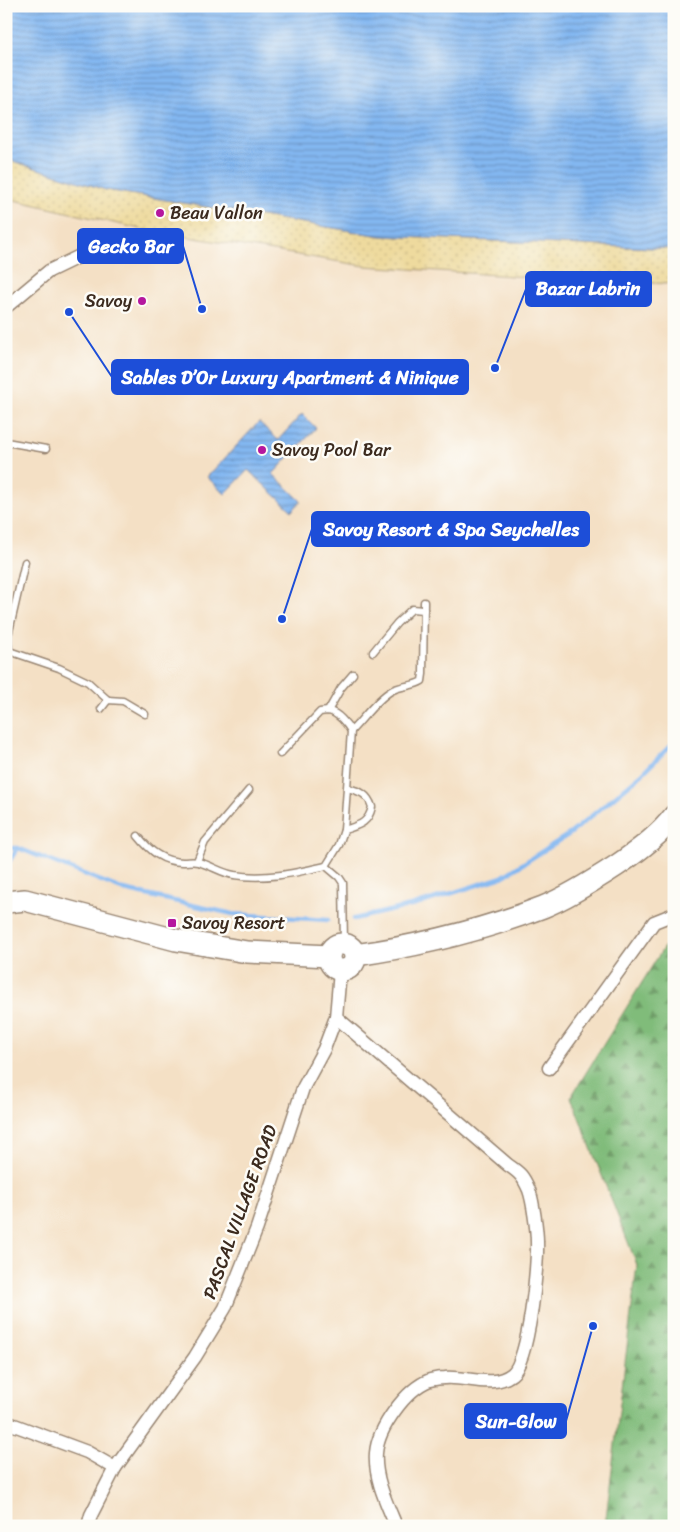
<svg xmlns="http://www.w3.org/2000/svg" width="680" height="1532" font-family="Sriracha,sans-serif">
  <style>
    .forest { fill: url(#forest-firs); stroke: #5e734c }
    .sand { fill: url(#sand-dots); stroke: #94825e }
    .water { fill: url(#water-rules); stroke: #5f7088 }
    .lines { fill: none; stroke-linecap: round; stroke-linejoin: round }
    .stream { stroke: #83b7f1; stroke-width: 4.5 }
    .service-casing { stroke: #988572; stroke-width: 9 }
    .minor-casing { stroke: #988572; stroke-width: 15 }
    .primary-casing { stroke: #988572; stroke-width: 24 }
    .service { stroke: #fff; stroke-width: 6 }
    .minor { stroke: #fff; stroke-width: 12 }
    .primary { stroke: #fff; stroke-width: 21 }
    .poi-dot { fill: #b5179e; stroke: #fdfcf7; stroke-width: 2 }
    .labels { text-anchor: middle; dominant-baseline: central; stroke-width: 5; stroke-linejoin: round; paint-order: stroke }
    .poi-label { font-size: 18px; fill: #3b2a1e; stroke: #fdfcf7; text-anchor: start }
    .street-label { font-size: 18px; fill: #3b2a1e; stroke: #fdfcf7 }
    .leader { fill: none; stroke: #1d4ed8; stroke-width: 2 }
    .callout-dot { fill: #1d4ed8; stroke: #fdfcf7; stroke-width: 2 }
    .callout { fill: #1d4ed8; stroke: #1d4ed8; stroke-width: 2 }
    .callout-label { font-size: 19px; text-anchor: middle; font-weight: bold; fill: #fff }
  </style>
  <defs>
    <pattern id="forest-firs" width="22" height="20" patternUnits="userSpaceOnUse" patternTransform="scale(1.25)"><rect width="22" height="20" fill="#80bc7a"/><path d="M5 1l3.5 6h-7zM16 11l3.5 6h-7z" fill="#6a9963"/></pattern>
    <pattern id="sand-dots" width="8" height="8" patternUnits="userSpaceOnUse" patternTransform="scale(1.25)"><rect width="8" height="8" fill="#eeda9e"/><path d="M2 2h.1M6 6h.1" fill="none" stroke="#cdbb88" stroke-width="1.8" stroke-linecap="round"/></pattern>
    <pattern id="water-rules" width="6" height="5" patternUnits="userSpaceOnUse" patternTransform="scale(1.25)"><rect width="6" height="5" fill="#83b7f1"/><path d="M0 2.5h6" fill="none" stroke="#6c95c3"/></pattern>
  </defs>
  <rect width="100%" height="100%" fill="#fdfcf7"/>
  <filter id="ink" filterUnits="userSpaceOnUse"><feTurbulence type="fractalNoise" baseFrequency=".02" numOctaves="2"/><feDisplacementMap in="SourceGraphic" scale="10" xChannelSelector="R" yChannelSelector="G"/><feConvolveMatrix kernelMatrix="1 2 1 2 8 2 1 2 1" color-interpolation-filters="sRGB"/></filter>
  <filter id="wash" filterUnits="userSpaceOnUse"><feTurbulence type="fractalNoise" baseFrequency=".0096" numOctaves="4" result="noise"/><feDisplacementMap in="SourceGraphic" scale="20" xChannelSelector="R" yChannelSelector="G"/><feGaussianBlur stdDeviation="1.12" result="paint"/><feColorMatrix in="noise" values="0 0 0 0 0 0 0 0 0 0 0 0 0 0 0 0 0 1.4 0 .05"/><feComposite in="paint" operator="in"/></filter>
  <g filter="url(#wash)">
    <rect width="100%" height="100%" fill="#f4e0c5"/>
    <!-- forest -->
    <path class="forest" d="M674 943V1526H605L637 1265 571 1097 664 947Z"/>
    <!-- sand -->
    <path class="sand" d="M6 159 106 190 381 236 674 249V284L556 279 365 266 140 229 6 198Z"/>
    <!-- water -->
    <g class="water">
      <path d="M6 6H674V249L381 236 106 190 6 159Z"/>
      <path d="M302 414 316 428 273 474 301 501 292 511 248 470 225 494 207 477 259 422 278 440Z"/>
    </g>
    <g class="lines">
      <!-- stream -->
      <g class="stream">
        <path d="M6 848H18L124 890 233 914 328 920"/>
        <path d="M6 866 18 848"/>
        <path d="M354 919 415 905 502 877 571 833 642 774 674 742"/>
      </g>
    </g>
  </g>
  <g filter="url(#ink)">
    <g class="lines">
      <!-- service casing -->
      <g class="service-casing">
        <g id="service">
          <path d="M6 442 46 449"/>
          <path d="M25 562 8 636 9 651 59 668 88 682 108 700"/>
          <path d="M373 652 397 623 412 609 424 610"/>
          <path d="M101 709 108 700 123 701 145 714"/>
          <path d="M328 711 341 688 353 674"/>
          <path d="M351 731C363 719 377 699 391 691 401 685 413 687 422 681L423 674 424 602"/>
          <path d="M344 830C359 825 368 824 372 807 368 794 360 791 347 788"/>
          <path d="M138 836C150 851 163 862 183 862 188 862 193 861 198 862 211 865 221 873 234 875 266 880 295 873 326 866L339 845 344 830 351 731C347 724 338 713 329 711 328 711 320 712 320 712L280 754"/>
          <path d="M197 861 205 842 249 790"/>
          <path d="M326 866 339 877 343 883 344 944"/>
        </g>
      </g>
      <!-- minor casing -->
      <g class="minor-casing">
        <g id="minor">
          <path d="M6 307 49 271 80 256 109 254"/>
          <path d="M336 1017 508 1165C520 1173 523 1176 529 1190 533 1201 537 1230 537 1242 538 1266 529 1361 512 1374 493 1389 466 1376 445 1378 441 1378 434 1379 430 1380 406 1389 378 1428 376 1453 374 1478 387 1504 396 1526"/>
          <path d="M549 1068 654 922 674 914"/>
          <path d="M6 1422 87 1452 115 1468"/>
          <path d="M88 1526 91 1515 115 1468 195 1357 225 1308 257 1228 303 1088 324 1049 336 1017 340 971"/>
        </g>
      </g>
      <!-- primary casing -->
      <g class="primary-casing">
        <g id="primary">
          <path d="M6 902 25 900 176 940 247 952 329 956"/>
          <circle cx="342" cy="957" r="13"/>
          <path d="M355 955C418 946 483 930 543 907 568 897 593 881 616 866 637 852 659 836 674 816"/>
        </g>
      </g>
      <!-- service -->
      <use href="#service" class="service"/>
      <!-- minor -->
      <use href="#minor" class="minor"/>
      <!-- primary -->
      <use href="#primary" class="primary"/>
    </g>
  </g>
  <!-- markers -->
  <g class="poi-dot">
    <circle cx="160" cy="213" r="5"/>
    <circle cx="142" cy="301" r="5"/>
    <circle cx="262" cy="450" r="5"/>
    <rect x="167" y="918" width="10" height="10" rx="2.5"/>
  </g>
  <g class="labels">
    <!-- poi labels -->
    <g class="poi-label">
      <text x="170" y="213">Beau Vallon</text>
      <text x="132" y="301" text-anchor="end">Savoy</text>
      <text x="272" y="450">Savoy Pool Bar</text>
      <text x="182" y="923">Savoy Resort</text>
    </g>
    <!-- street labels -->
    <g class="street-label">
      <text transform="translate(240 1212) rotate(-70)">PASCAL VILLAGE ROAD</text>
    </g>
  </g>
  <!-- callouts -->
  <path class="leader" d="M202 309L183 246M495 368L526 289M69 312L112 377M282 619L312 529M593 1326L566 1421"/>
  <g class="callout-dot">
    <circle cx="202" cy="309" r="5"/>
    <circle cx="495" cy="368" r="5"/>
    <circle cx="69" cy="312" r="5"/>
    <circle cx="282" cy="619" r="5"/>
    <circle cx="593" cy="1326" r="5"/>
  </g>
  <g class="callout">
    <rect x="78" y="229" width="105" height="34" rx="5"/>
    <rect x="526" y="272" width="125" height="34" rx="5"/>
    <rect x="112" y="360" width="356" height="34" rx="5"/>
    <rect x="312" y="512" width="277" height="34" rx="5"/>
    <rect x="465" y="1404" width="101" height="34" rx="5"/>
  </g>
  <g class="callout-label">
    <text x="131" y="253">Gecko Bar</text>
    <text x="588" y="295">Bazar Labrin</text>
    <text x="290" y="384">Sables D’Or Luxury Apartment &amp; Ninique</text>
    <text x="451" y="536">Savoy Resort &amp; Spa Seychelles</text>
    <text x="516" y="1428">Sun-Glow</text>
  </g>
  <!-- margin -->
  <rect width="680" height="1532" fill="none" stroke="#fdfcf7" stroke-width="25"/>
</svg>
